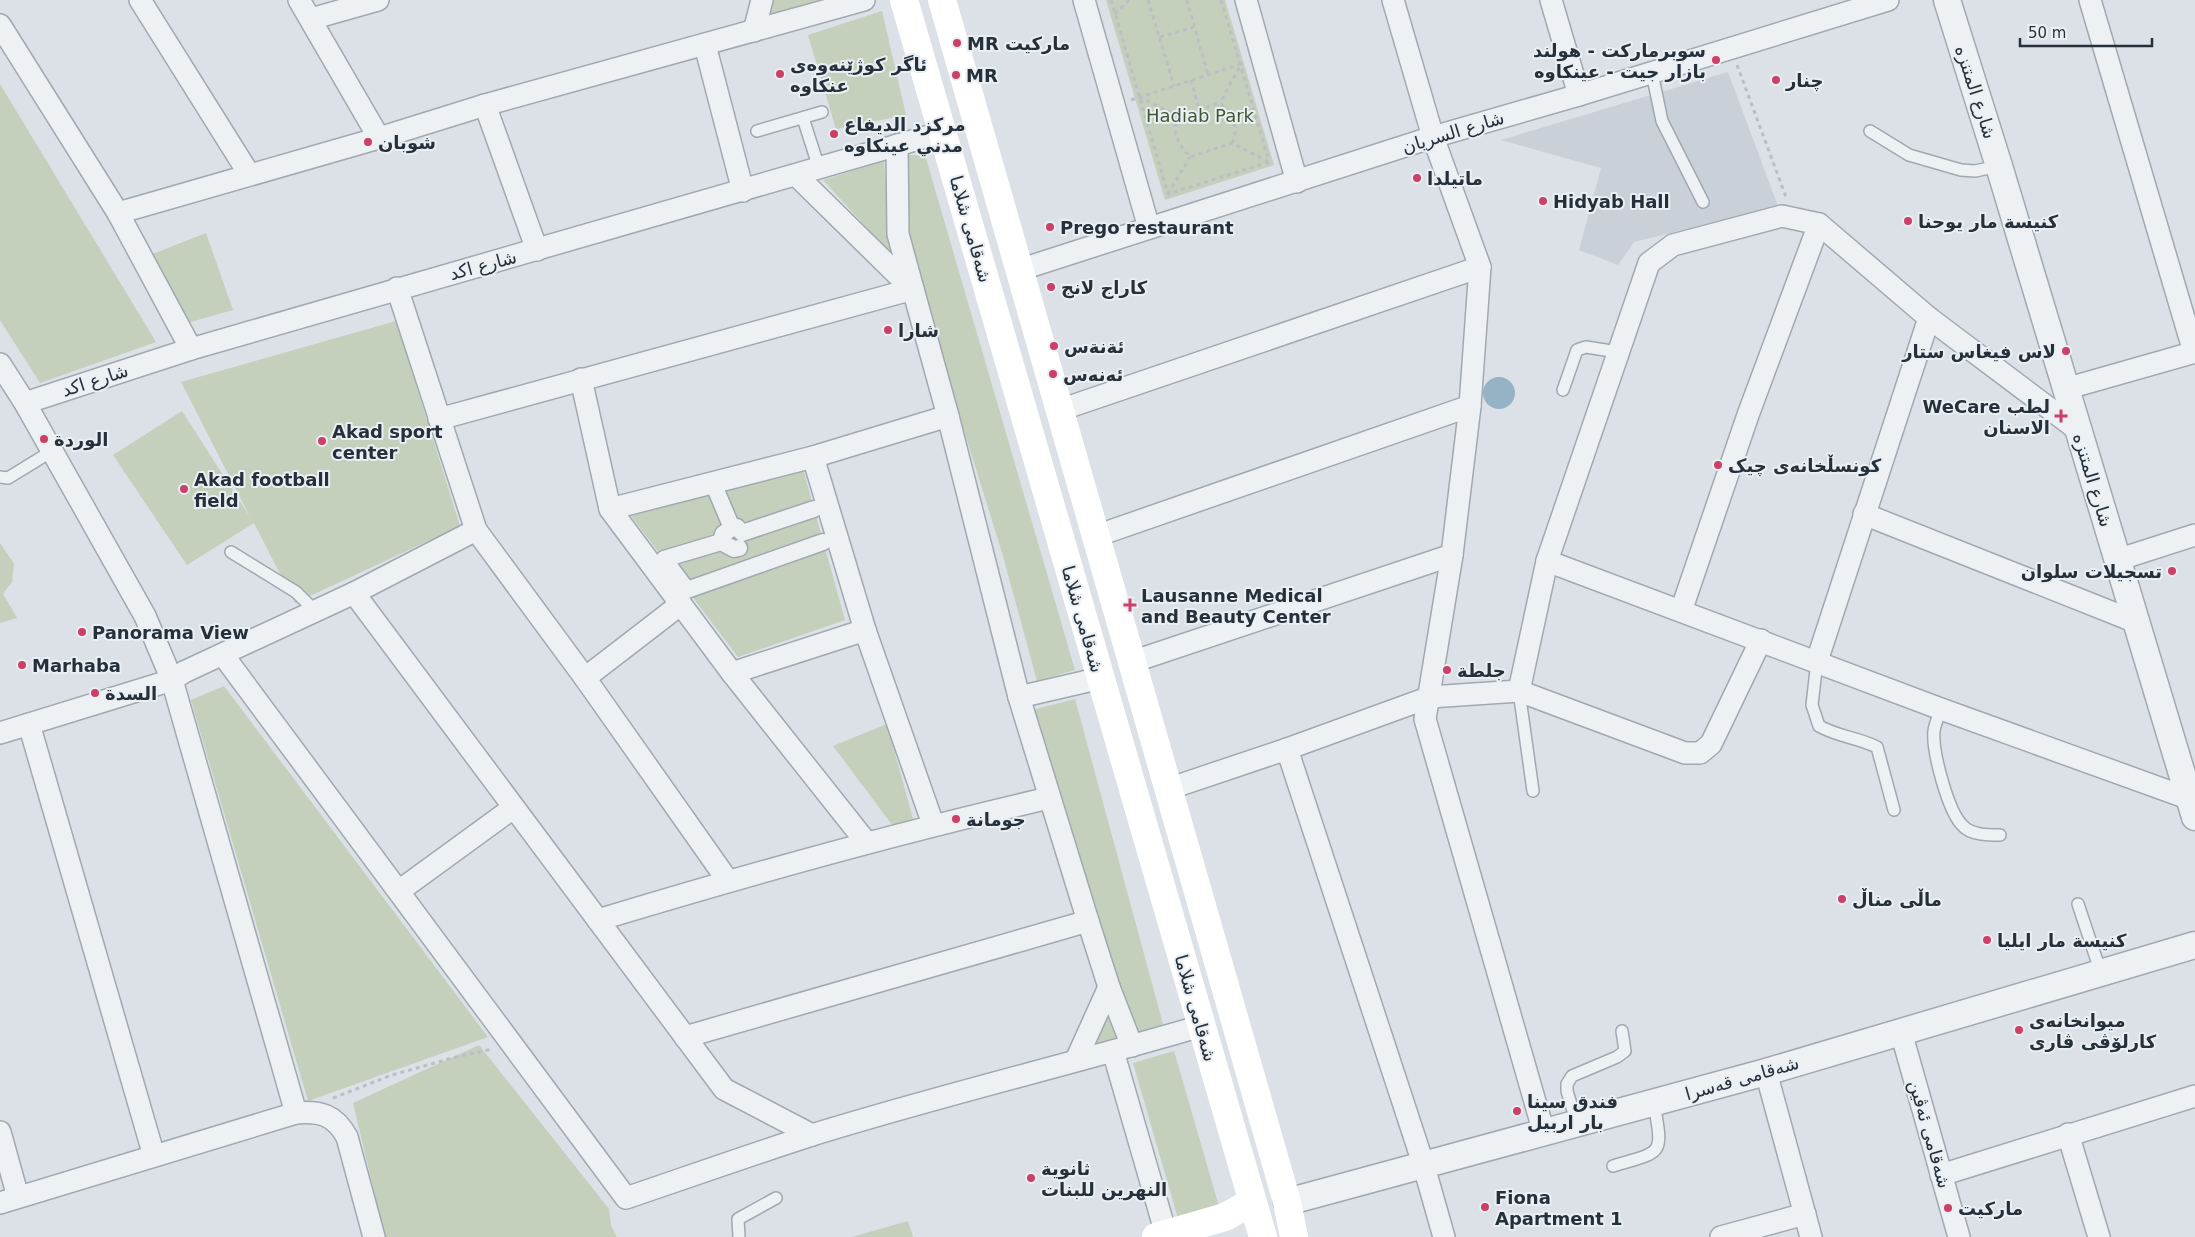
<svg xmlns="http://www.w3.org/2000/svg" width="2195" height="1237" font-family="'DejaVu Sans','Noto Sans Arabic',sans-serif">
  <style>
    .built { fill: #c9d0d7 }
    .green { fill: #c4cfbc }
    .water { fill: #96b3c6 }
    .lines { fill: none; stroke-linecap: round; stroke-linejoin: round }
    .service-casing { stroke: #a1a8af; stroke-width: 14 }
    .pedestrian-casing { stroke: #a1a8af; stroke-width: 19 }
    .minor-casing { stroke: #a1a8af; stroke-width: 24 }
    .tertiary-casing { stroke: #a1a8af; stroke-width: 29 }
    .path { stroke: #babfc4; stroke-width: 3; stroke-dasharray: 4 4; stroke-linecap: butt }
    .service { stroke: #eef1f4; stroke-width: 11 }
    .pedestrian { stroke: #eef1f4; stroke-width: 16 }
    .minor { stroke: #eef1f4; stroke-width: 21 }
    .tertiary { stroke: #eef1f4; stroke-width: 26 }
    .secondary { stroke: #fff; stroke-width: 28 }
    .poi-dot { fill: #cc3f66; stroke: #eaeff3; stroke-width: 2 }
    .labels { text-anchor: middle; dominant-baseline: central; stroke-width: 4; stroke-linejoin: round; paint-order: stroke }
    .poi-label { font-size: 18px; font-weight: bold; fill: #25303b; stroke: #eaeff3; text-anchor: start }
    .street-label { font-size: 18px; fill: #25303b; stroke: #eaeff3 }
    .park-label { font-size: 18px; fill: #3e5733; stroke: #eaeff3 }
  </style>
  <rect width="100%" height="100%" fill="#dbe1e6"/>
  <!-- built -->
  <path class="built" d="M1728 72 1778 206 1634 242 1618 265 1579 250 1601 168 1501 140Z"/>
  <!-- green -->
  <g class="green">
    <path d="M773 0H832L771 18Z"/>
    <path d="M1106 0H1225L1274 165 1165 200Z"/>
    <path d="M882 11 906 115 836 129 808 35Z"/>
    <path d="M0 84 156 342 40 383 0 320Z"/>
    <path d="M904 155H925L1075 670 1037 681 1003 556 938 346 911 241Z"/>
    <path d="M884 161 891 254 823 180Z"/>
    <path d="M206 233 233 310 187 323 145 257Z"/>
    <path d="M396 321 460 526 295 603 254 523 187 565 113 455 182 411 250 517 181 382Z"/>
    <path d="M803 469 845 620 738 657 631 516Z"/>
    <path d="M0 543 14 564 12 582 3 594 17 618 0 623Z"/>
    <path d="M224 686 488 1037 308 1101 191 700Z"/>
    <path d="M1075 699 1164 1028 1134 1036 1032 710Z"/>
    <path d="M887 724 913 819 893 826 833 746Z"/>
    <path d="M1108 1008 1121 1039 1091 1047Z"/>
    <path d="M479 1045 609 1209 611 1226 617 1237H385L353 1103Z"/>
    <path d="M1174 1051 1220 1210 1179 1222 1133 1063Z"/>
    <path d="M908 1221 913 1237H852Z"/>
  </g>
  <!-- water -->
  <circle class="water" cx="1499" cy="393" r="16"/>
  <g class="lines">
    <!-- service casing -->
    <g class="service-casing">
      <g id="service">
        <path d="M1652 73 1662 121 1703 202"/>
        <path d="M803 118 819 168"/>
        <path d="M757 131 822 112"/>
        <path d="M1870 131 1909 155 1961 170 1975 171 1999 166"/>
        <path d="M1563 390 1577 350 1586 347 1618 352"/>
        <path d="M0 477 8 478 52 451"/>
        <path d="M231 552 296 592 315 611"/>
        <path d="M1817 661 1812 705 1819 726C1839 737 1856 737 1877 747L1894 810"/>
        <path d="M1519 691 1533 791"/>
        <path d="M1941 709C1939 716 1935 723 1934 731 1932 751 1948 812 1963 826 1971 835 1988 835 2000 835"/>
        <path d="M2078 904 2101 973"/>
        <path d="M1577 1124 1567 1091V1084L1572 1076 1617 1057 1625 1051 1622 1031"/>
        <path d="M1613 1166C1664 1151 1663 1156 1654 1103"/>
        <path d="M739 1237 738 1219 776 1198"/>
      </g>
    </g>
    <!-- pedestrian casing -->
    <g class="pedestrian-casing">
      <g id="pedestrian">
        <path d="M713 483 732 528"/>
        <path d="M721 542 664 559 687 590 823 542"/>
        <path d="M739 548 734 549 721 542 723 534 732 528 737 527 742 533 814 509"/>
      </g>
    </g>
    <!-- minor casing -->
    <g class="minor-casing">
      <g id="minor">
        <path d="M140 0 249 174"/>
        <path d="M299 0 379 138"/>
        <path d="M1084 0 1149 228"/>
        <path d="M1246 0 1297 182"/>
        <path d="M1393 0 1433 137 1480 267 1470 406 1452 555 1425 719 1544 1133"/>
        <path d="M1551 0 1579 95"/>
        <path d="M2090 0 2194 352"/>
        <path d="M311 19 378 0"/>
        <path d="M0 25 118 213 191 349"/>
        <path d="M754 31 762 0"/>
        <path d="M705 45 743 191"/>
        <path d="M485 105 537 250"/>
        <path d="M897 145 898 234 913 289 948 416 1019 697 1088 921 1109 987 1132 1046"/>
        <path d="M796 175 912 289"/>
        <path d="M118 213 379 138 485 105 864 0"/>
        <path d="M1019 270 1433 137 1579 95 1888 0"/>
        <path d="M397 288 476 530 585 678 728 881"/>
        <path d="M0 364 25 403 145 616 172 680 296 1113"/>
        <path d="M581 379 610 509 732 673 866 842"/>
        <path d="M2065 389 2195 352"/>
        <path d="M25 403 191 349 943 132"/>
        <path d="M1060 410 1480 267"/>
        <path d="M439 419 913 289"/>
        <path d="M813 457 865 630 933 824"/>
        <path d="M610 509 813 457 948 416"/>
        <path d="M1864 514 2136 622"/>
        <path d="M1096 536 1470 406"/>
        <path d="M2117 560 2195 535"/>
        <path d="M1547 561 1941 709 2190 799"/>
        <path d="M354 593 724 1089 812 1135"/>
        <path d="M1681 611 1748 415 1819 224"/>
        <path d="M223 655 626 1198C688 1177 750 1155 812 1135 941 1095 1072 1064 1201 1026"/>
        <path d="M1817 661 1929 318"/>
        <path d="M1132 662 1452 555"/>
        <path d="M732 673 865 630"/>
        <path d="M585 678 681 604"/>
        <path d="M1519 691 1547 561 1649 263 1673 245 1782 216 1819 224 1929 318 2078 430"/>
        <path d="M1019 697 1101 678"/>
        <path d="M29 724 154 1156"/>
        <path d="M0 733 172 680 184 672 354 593 476 530"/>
        <path d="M1287 749 1423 1163 1444 1237"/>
        <path d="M1168 789 1287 749 1430 697 1519 691 1685 753H1700L1711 744 1761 640"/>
        <path d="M399 891 513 808"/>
        <path d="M598 920C747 875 896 833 1049 798"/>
        <path d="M1901 1032 1959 1237"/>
        <path d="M685 1037 1088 921"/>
        <path d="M1113 1051 1166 1234"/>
        <path d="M1076 1060 1109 987"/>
        <path d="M1766 1072 1811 1237"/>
        <path d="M0 1132 18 1197"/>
        <path d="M2068 1134 2099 1237"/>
        <path d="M1941 1175 2195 1096"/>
        <path d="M0 1203 296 1113C321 1111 335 1115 347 1137L374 1237"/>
        <path d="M1721 1237 1805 1214"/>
      </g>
    </g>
    <!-- tertiary casing -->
    <g class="tertiary-casing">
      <g id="tertiary">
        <path d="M1947 0 1999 166 2195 817"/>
        <path d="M1287 1202 1766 1072 2195 945"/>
      </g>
    </g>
    <!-- path -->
    <g class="path">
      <path d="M1111 0 1168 194 1269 162"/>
      <path d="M1148 0 1174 86"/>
      <path d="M1187 0 1208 75"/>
      <path d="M1221 0 1269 161"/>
      <path d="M1115 14 1129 0"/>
      <path d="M1160 37 1194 27"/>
      <path d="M1737 65 1786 197"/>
      <path d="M1191 80 1199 109"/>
      <path d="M1139 97 1178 116"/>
      <path d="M1131 100 1241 64 1220 103"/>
      <path d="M1232 143C1240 127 1231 114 1220 103L1178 116C1171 132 1178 144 1190 157L1232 143 1269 162"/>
      <path d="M1168 194 1190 157"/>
      <path d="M333 1098 392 1075 452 1058 492 1049"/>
    </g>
    <!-- service -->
    <use href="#service" class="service"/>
    <!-- pedestrian -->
    <use href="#pedestrian" class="pedestrian"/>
    <!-- minor -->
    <use href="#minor" class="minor"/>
    <!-- tertiary -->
    <use href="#tertiary" class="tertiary"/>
    <!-- secondary -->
    <g class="secondary">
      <path d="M904 0 1263 1237"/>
      <path d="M942 0 1287 1202 1294 1237"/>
      <path d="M1156 1237 1225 1217 1252 1202"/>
    </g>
  </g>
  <!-- markers -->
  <g class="poi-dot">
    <circle cx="957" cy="43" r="5"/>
    <circle cx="1716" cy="60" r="5"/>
    <circle cx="780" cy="74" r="5"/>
    <circle cx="956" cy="75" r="5"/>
    <circle cx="1776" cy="80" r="5"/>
    <circle cx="834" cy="134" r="5"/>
    <circle cx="368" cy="142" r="5"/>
    <circle cx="1417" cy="178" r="5"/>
    <circle cx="1543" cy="201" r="5"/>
    <circle cx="1908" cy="221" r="5"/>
    <circle cx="1050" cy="227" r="5"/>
    <circle cx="1051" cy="287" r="5"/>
    <circle cx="888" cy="330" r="5"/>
    <circle cx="1054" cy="346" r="5"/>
    <circle cx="2066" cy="351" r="5"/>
    <circle cx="1053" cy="374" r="5"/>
    <path d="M2058.5 408.5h5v5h5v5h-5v5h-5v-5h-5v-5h5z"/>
    <circle cx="44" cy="439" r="5"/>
    <circle cx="322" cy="441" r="5"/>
    <circle cx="1718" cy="465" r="5"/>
    <circle cx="184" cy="489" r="5"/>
    <circle cx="2172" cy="571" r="5"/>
    <path d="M1127.5 597.5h5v5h5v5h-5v5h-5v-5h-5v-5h5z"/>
    <circle cx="82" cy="632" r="5"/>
    <circle cx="22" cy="665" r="5"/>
    <circle cx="1447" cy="670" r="5"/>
    <circle cx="95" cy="693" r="5"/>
    <circle cx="956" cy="819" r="5"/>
    <circle cx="1842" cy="899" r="5"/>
    <circle cx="1987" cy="940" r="5"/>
    <circle cx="2019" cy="1030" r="5"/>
    <circle cx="1517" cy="1111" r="5"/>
    <circle cx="1031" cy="1178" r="5"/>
    <circle cx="1485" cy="1207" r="5"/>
    <circle cx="1948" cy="1208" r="5"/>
  </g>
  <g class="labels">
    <!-- poi labels -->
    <g class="poi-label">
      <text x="967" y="43">MR ماركيت</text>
      <text x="1706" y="50" text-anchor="end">سوبرماركت - هولند<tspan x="1706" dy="21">بازار جيت - عينكاوه</tspan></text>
      <text x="790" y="64">ئاگر كوژێنه‌وه‌ی<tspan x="790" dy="21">عنكاوه</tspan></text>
      <text x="966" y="75">MR</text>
      <text x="1786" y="80">چنار</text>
      <text x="844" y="124">مرکزد الدیفاع<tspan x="844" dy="21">مدني عينكاوه</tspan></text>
      <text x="378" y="142">شوبان</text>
      <text x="1427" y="178">ماتیلدا</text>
      <text x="1553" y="201">Hidyab Hall</text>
      <text x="1918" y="221">كنيسة مار يوحنا</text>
      <text x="1060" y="227">Prego restaurant</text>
      <text x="1061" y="287">كاراج لانج</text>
      <text x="898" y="330">شارا</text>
      <text x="1064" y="346">ئةنةس</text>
      <text x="2056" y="351" text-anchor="end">لاس فيغاس ستار</text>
      <text x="1063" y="374">ئەنەس</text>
      <text x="2050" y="406" text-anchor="end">WeCare لطب<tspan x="2050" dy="21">الاسنان</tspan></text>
      <text x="332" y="431">Akad sport<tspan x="332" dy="21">center</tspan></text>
      <text x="54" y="439">الوردة</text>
      <text x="1728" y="465">کونسڵخانەی چیک</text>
      <text x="194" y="479">Akad football<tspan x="194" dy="21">field</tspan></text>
      <text x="2162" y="571" text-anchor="end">تسجيلات سلوان</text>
      <text x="1141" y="595">Lausanne Medical<tspan x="1141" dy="21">and Beauty Center</tspan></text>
      <text x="92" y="632">Panorama View</text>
      <text x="32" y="665">Marhaba</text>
      <text x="1457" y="670">جلطة</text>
      <text x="105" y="693">السدة</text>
      <text x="966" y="819">جومانة</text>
      <text x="1852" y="899">ماڵی مناڵ</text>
      <text x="1997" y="940">كنيسة مار ايليا</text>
      <text x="2029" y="1020">میوانخانەی<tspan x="2029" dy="21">کارلۆڤی ڤاری</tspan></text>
      <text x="1527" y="1101">فندق سينا<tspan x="1527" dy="21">بار اربيل</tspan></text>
      <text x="1041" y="1168">ثانوية<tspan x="1041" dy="21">النهرين للبنات</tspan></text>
      <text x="1495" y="1197">Fiona<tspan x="1495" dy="21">Apartment 1</tspan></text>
      <text x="1958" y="1208">ماركيت</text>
    </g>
    <!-- street labels -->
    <g class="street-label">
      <text transform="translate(1976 92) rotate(72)">شارع المتنزه</text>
      <text transform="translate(1453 132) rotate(-17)">شارع السريان</text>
      <text transform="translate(971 229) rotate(74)">شەقامی شلاما</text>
      <text transform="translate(483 265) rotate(-15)">شارع اكد</text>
      <text transform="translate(95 380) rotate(-18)">شارع اكد</text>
      <text transform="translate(2093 480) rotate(73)">شارع المتنزه</text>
      <text transform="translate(1083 619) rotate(74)">شەقامی شلاما</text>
      <text transform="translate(1196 1008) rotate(74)">شەقامی شلاما</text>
      <text transform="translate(1742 1078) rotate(-16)">شەقامی قەسرا</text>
      <text transform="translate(1930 1134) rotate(74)">شەقامی ئەڤین</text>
    </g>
    <!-- park labels -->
    <g class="park-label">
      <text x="1200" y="115">Hadiab Park</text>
    </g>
  </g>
  <!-- scale -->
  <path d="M2020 38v8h132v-8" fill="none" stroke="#25303b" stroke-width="2.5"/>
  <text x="2028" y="38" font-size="15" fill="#25303b" stroke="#eaeff3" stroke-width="4" paint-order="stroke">50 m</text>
</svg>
